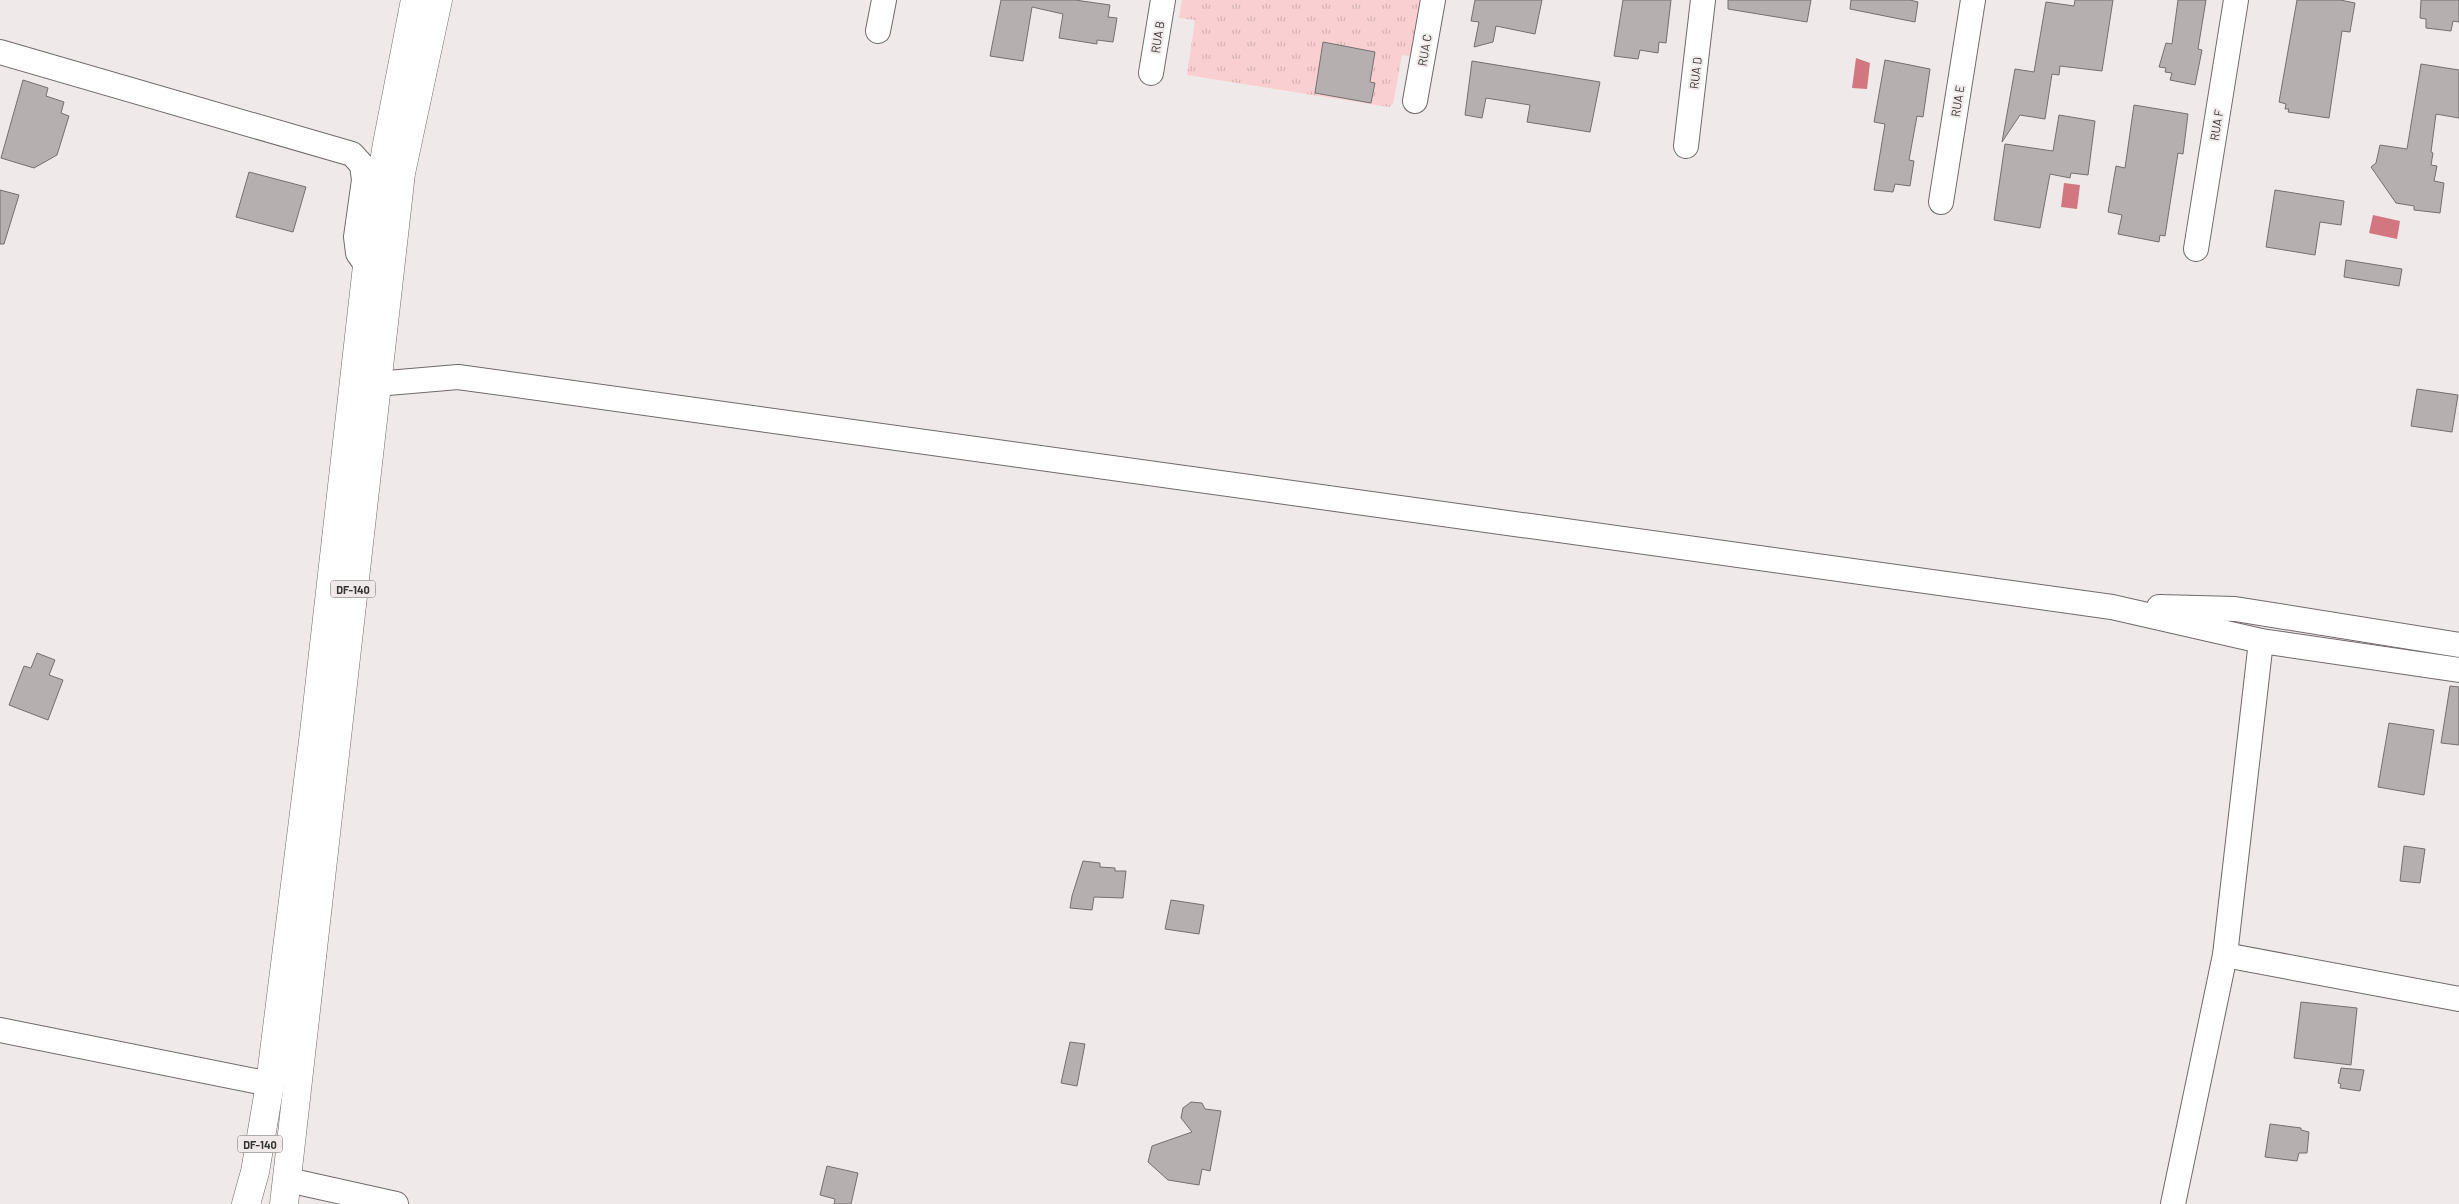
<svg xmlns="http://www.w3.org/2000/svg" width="2459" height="1204" font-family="Barlow,sans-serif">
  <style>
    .grass { fill: url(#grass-tufts) }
    .water { fill: #d2777f }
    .building { fill: #b6afaf; stroke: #756f6f }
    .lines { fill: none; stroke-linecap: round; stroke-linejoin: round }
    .minor-casing { stroke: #706a6a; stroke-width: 26 }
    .major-casing { stroke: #706a6a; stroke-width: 29 }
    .minor { stroke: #fff; stroke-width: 24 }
    .major { stroke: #fff; stroke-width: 28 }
    .labels { text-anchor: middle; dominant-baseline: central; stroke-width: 4; stroke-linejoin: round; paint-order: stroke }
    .shield { fill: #efe9e9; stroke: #6e6a6a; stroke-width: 1 }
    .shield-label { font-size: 11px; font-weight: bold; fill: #373434 }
    .street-label { font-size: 12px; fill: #373434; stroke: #efe9e9 }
  </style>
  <defs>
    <pattern id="grass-tufts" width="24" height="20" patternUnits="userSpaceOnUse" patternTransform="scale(1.25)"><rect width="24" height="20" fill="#facfd1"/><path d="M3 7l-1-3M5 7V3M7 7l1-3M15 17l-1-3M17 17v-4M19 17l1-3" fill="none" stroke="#d7b2b4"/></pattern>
  </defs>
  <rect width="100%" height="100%" fill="#efe9e9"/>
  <!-- grass -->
  <path class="grass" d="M1182 0H1428L1418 58 1402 55 1393 104 1389 107 1187 75 1195 20 1179 18Z"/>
  <!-- water -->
  <g class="water">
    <path d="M1856 58 1870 63 1867 89 1852 88Z"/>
    <path d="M2064 183 2080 185 2077 209 2061 207Z"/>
    <path d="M2373 215 2400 221 2397 239 2369 233Z"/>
  </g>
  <!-- building -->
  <g class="building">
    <path d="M1001 0H1075L1110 5 1108 17 1117 18 1113 42 1097 40V44L1059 38 1063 14 1032 7 1023 61 990 56Z"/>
    <path d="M1475 0H1542L1535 34 1496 26 1493 42 1474 47 1479 22 1471 21Z"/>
    <path d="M1623 0H1671L1666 43 1659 42 1658 53 1640 50 1638 59 1614 56Z"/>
    <path d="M1728 0H1811L1807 22 1728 9Z"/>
    <path d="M1851 0H1910L1918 2 1915 22 1850 9Z"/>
    <path d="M2075 0H2113L2102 71 2060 66 2059 75 2052 74 2045 119 2020 115 2002 142 2015 69 2034 72 2046 2 2074 6Z"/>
    <path d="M2178 0H2206L2198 49 2202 50 2195 85 2170 80 2172 73 2165 72 2166 68 2159 67 2166 43 2172 44Z"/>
    <path d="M2297 0H2340L2355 3 2350 32 2342 31 2329 118 2288 112 2289 109H2285L2286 104 2279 102Z"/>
    <path d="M2421 0H2459V22L2453 21 2451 31 2426 28V19L2420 18Z"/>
    <path d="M1323 42 1375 52 1370 82 1375 83 1371 103 1315 93Z"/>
    <path d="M1885 60 1930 69 1923 117 1917 116 1909 160 1914 161 1910 186 1895 184 1893 192 1874 190 1885 124 1874 122Z"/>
    <path d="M1472 61 1600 82 1590 132 1527 122 1530 105 1486 98 1482 118 1465 115Z"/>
    <path d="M2421 64 2459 70V118L2436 114 2431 152 2433 153 2431 165 2437 166 2434 181 2444 183 2440 213 2414 210V206L2396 203 2371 167 2376 163 2380 145 2407 149Z"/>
    <path d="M23 80 48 88 46 96 64 102 61 113 69 116 57 155 34 168 1 158Z"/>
    <path d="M2134 105 2188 114 2183 154 2178 153 2165 236 2160 235 2159 242 2118 234 2122 215 2108 212 2116 166 2125 168Z"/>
    <path d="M2059 115 2095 121 2088 175 2071 173 2070 178 2050 174 2040 228 1994 220 2005 144 2053 151Z"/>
    <path d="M249 172 306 187 293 232 236 217Z"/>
    <path d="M0 190 19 195 4 244H0Z"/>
    <path d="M2275 190 2344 201 2341 225 2320 222 2315 255 2266 247Z"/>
    <path d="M2346 260 2402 269 2399 286 2344 277Z"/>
    <path d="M2417 389 2458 395 2452 432 2411 426Z"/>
    <path d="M37 653 55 660 49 675 63 680 48 720 9 705 24 666 31 668Z"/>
    <path d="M2450 686 2459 687V745L2441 743Z"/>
    <path d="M2389 723 2434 730 2424 795 2378 787Z"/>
    <path d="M2404 846 2425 849 2420 883 2400 881Z"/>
    <path d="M1083 861 1100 863V867L1115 868V871H1126L1123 898 1094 897 1092 910 1070 908 1072 896Z"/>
    <path d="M1171 900 1204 905 1199 934 1165 929Z"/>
    <path d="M2301 1002 2357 1008 2351 1065 2294 1058Z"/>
    <path d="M1070 1042 1085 1044 1077 1086 1061 1083Z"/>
    <path d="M2341 1068 2364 1070 2360 1091 2340 1088 2341 1084 2338 1083Z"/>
    <path d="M1191 1102 1202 1103 1205 1109 1221 1111 1210 1171 1202 1169 1199 1185 1168 1180 1148 1162 1152 1146 1192 1132 1181 1118 1183 1108Z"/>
    <path d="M2270 1124 2301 1128V1130L2309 1132 2307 1153H2299L2297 1161 2265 1157Z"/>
    <path d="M827 1166 858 1173 851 1204H834L835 1199 820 1195Z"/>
  </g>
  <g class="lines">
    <!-- minor casing -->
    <g class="minor-casing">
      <g id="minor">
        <path d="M878 31 884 0"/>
        <path d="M0 52 352 154 362 165 364 180 356 237 358 253 367 266"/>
        <path d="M1151 73 1163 0"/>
        <path d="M1415 101 1433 0"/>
        <path d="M1686 146 1703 0"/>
        <path d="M1941 202 1973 0"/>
        <path d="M2196 249 2236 0"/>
        <path d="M376 384 458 377 2112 607 2261 641 2459 670"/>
        <path d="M2159 607 2235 609 2459 645"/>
        <path d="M2225 955 2459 999"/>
        <path d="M0 1030 270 1084"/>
        <path d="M288 1180 396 1204"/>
        <path d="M2173 1204 2225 955 2261 641"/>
      </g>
    </g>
    <!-- major casing -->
    <g class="major-casing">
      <g id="major">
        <path d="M246 1204 255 1172 270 1084 314 733 367 266 387 144 415 0"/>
        <path d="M284 1204 401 173 438 0"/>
      </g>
    </g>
    <!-- minor -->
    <use href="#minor" class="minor"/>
    <!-- major -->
    <use href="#major" class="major"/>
  </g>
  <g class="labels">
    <!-- shield labels -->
    <g class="shield">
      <rect x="330.5" y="580.5" width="45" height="17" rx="4"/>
      <rect x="237.5" y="1135.5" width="45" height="17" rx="4"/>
    </g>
    <g class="shield-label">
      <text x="353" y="589">DF-140</text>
      <text x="260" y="1144">DF-140</text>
    </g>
    <!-- street labels -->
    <g class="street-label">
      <text transform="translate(1157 37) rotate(-81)">RUA B</text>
      <text transform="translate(1424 50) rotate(-80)">RUA C</text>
      <text transform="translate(1695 73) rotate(-83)">RUA D</text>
      <text transform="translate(1957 101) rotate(-81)">RUA E</text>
      <text transform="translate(2216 125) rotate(-81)">RUA F</text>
    </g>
  </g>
</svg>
